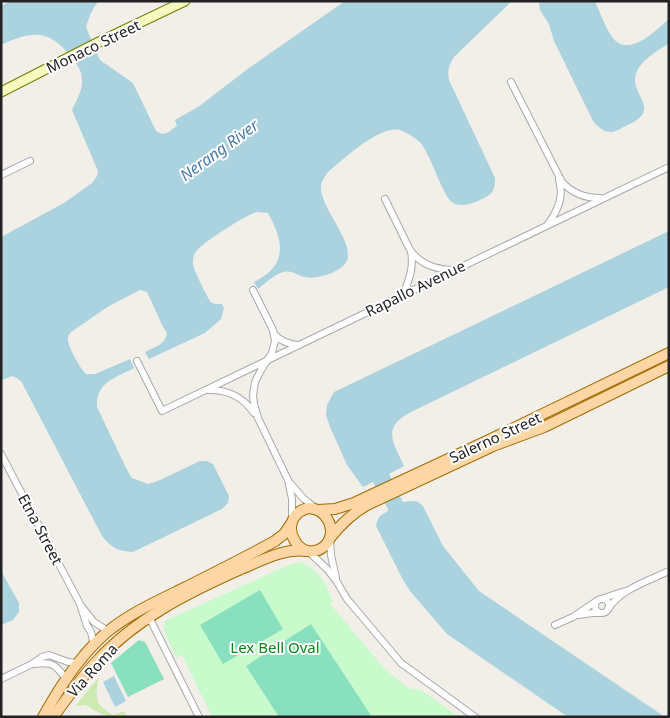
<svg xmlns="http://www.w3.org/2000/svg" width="670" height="718" font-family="'Noto Sans',sans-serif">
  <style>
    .grass { fill: #cdebb0 }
    .park { fill: #c8facc }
    .pitch { fill: #88e0be }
    .water { fill: #aad3df }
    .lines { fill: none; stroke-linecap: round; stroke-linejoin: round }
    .street-casing { stroke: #a9a9a9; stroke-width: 8 }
    .secondary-casing { stroke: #707d05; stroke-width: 11 }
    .primary-casing { stroke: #a06b00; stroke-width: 12 }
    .street { stroke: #fff; stroke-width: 6 }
    .secondary { stroke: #f7fabf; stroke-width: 9 }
    .primary { stroke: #fcd6a4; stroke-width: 10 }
    .labels { text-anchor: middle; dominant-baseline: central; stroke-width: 4; stroke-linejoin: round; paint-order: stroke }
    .street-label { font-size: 15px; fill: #222; stroke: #fff }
    .park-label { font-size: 15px; fill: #0c8416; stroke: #fff }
    .water-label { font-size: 16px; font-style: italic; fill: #4a7aab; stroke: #fff }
  </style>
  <rect width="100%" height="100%" fill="#f2efe9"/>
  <!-- grass -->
  <path class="grass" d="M99 677C95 697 94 704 113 715L124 711 127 717H108L96 711H95L86 705 80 706 76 705Z"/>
  <!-- park -->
  <path class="park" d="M300 562C321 572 324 581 333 601L330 604 385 669 411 690 420 689 459 717H212L182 655 176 657 164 631 165 621 291 564Z"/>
  <!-- pitch -->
  <g class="pitch">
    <path d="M260 590 283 629 223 664 200 625Z"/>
    <path d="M311 624 372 717H279L246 666Z"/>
    <path d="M139 640 145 642 164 679 128 697 111 663Z"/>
  </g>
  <!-- water -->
  <g class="water">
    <path d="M11 1H99C92 8 89 18 86 27L100 60 133 83 156 131 162 134 167 133 177 126 175 120 198 107 249 68 345 1H512L454 57C449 65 447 70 449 80L495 178C495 190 493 194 482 199 474 203 461 208 453 203 448 200 445 192 442 187 437 176 427 150 420 142 415 138 406 132 400 130 379 125 344 159 328 172 325 176 322 180 321 185 319 209 359 245 345 264 339 272 316 280 306 277 297 276 293 270 284 272 274 274 266 283 258 289L254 282C288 265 284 242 268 213 265 213 260 212 257 212 246 215 201 243 195 253 193 257 192 263 194 268 195 272 208 299 211 302 215 305 218 304 222 304L224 308 221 319 205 333 149 359 145 352C155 347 165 345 167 333L163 327 147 292 140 290 109 306 71 332C69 335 68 335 68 339 68 347 80 368 86 374H95L130 359 134 368C115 378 96 382 97 407L127 470 132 478 148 484 158 481 200 461H207L213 464 229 496 228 503 222 509 133 552C117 551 112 548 102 536L21 381 13 376 1 380V237L64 203 92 183 97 176 98 171 72 110C76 101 82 92 82 81 82 71 78 66 72 58 50 29 32 30 1 45V6Z"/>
    <path d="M538 1H595C600 12 604 24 610 34 626 61 654 32 669 19V43C658 51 642 59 637 71 627 94 663 108 630 124 624 126 618 131 612 132 603 132 598 127 593 121L554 41 549 24 540 10 539 3Z"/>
    <path d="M669 231V287L411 412C381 428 393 441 404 466L389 474 403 502C412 501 416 499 423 506L443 546 479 591 665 717H568L447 634 410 591 402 578 376 526C377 518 380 515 388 511V509L373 482 363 487 347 465 330 427 326 415 327 405 334 392Z"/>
    <path d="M1 571 19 603V612L13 620 1 625Z"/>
    <path d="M114 676 126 701 115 707 103 682Z"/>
  </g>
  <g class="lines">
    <!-- street casing -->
    <g class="street-casing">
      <g id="street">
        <path d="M511 82 562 182C572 193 585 198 600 198"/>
        <path d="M1 175 30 161"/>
        <path d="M385 199 409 248C419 264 434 269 452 270"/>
        <path d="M548 224C558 210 564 197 559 180"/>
        <path d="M253 290 273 330 275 341 272 353 261 370 255 382 253 395 254 404 258 418 288 480 292 499V521"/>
        <path d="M404 293C409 279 414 267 411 252"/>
        <path d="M274 334C281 342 289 344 298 345"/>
        <path d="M137 361 162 411 669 167"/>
        <path d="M209 390C229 390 243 397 254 413"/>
        <path d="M1 454 80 604 87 626 91 632 94 645"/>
        <path d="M290 483 303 498 315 508"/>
        <path d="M330 540 331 555 336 578"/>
        <path d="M309 552 327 569 337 582 347 599 401 663 475 717"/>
        <path d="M601 599 625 591"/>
        <circle cx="602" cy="606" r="7"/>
        <path d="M82 607 94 622 108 631"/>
        <path d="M608 609C621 589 648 581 669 571"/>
        <path d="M578 615 592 613H600"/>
        <path d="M149 617 199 717"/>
        <path d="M555 625 573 617 598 600"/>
        <path d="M35 664C52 661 56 665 66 679"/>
        <path d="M1 679 32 664 42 657 49 655 68 662 78 663"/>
      </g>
    </g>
    <!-- secondary casing -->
    <g class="secondary-casing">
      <path id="secondary" d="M1 92 99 42 185 1"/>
    </g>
    <!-- primary casing -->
    <g class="primary-casing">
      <g id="primary">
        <path d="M309 508C318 509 323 512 328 520 341 545 308 564 295 541 286 527 293 511 309 508Z"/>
        <path d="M318 510 335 509 354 503 489 440 669 353"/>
        <path d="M330 538C341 524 351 514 367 505L493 446 544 427 669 366"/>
        <path d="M43 717C60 686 80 655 107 632 129 614 155 602 180 590 212 574 244 558 275 541L284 534 291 524"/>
        <path d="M53 717C67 699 79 680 95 663 135 619 187 593 241 569 261 561 283 548 306 551"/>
      </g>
    </g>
    <!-- street -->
    <use href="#street" class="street"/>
    <!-- secondary -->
    <use href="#secondary" class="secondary"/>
    <!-- primary -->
    <use href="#primary" class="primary"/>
  </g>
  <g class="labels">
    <!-- street labels -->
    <g class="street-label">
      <text transform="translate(93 46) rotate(-26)">Monaco Street</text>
      <text transform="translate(415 288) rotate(-26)">Rapallo Avenue</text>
      <text transform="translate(495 437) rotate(-25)">Salerno Street</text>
      <text transform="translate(41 529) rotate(62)">Etna Street</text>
      <text transform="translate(92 670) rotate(-48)">Via Roma</text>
    </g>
    <!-- park labels -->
    <g class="park-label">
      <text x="275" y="647">Lex Bell Oval</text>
    </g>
    <!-- water labels -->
    <g class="water-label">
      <text transform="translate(219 150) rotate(-36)">Nerang River</text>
    </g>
  </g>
  <!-- border -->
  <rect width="670" height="718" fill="none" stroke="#222222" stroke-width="5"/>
</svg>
